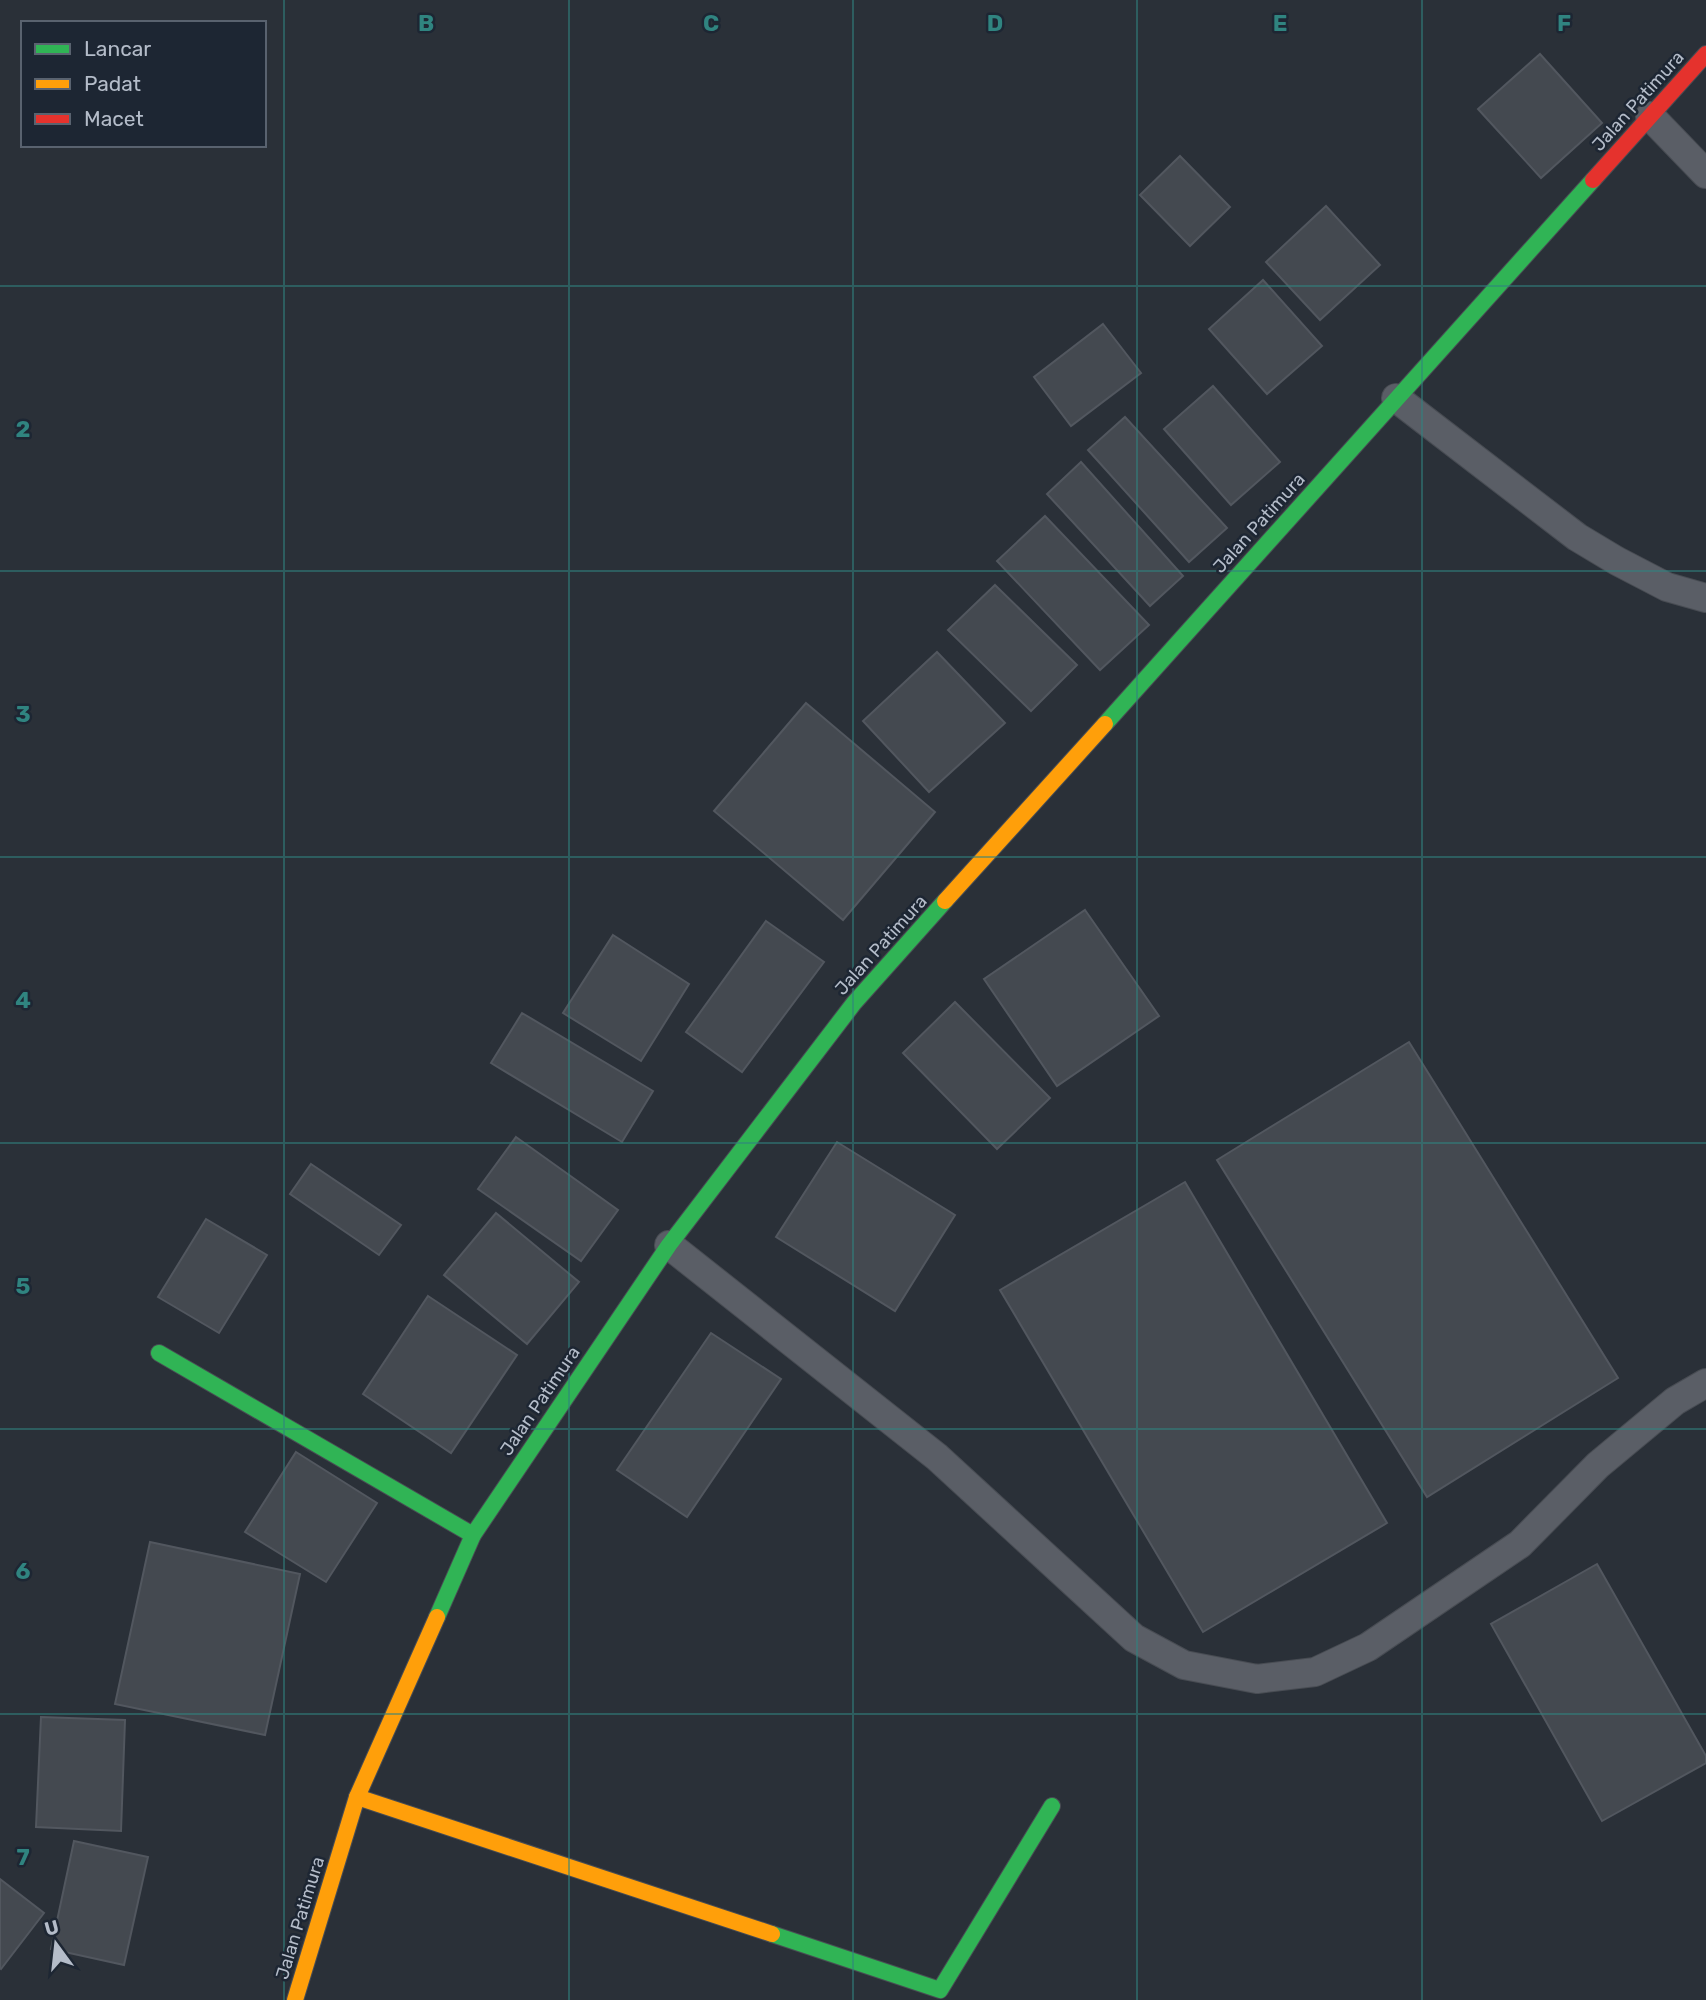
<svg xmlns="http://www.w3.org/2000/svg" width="1706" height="2000" font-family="Rubik,sans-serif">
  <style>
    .building { fill: #444950; stroke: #52575f; stroke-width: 2 }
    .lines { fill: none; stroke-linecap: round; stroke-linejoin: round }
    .lane-casing { stroke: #484c53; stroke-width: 30 }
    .fast-casing { stroke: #484c53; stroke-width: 18 }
    .slow-casing { stroke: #484c53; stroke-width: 18 }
    .jam-casing { stroke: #484c53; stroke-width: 18 }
    .lane { stroke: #5a5e66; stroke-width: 28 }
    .fast { stroke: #30b455; stroke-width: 16 }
    .slow { stroke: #ff9f0a; stroke-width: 16 }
    .jam { stroke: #e5322d; stroke-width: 16 }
    .grid { fill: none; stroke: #308480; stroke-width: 2; stroke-opacity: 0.55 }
    .labels { text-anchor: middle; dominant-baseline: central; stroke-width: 5; stroke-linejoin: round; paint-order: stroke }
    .street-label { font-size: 18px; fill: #b4bcc9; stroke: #1d2633 }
    .grid-label { font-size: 23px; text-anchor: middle; font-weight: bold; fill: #308480; stroke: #1d2633; stroke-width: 5; stroke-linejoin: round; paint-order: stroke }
  </style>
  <rect width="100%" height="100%" fill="#2a3038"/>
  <!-- building -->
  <g class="building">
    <path d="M1540 54 1602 123 1541 178 1478 109Z"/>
    <path d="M1180 156 1230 207 1190 246 1140 195Z"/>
    <path d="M1326 206 1380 265 1320 320 1266 262Z"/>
    <path d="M1263 280 1322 346 1267 394 1209 329Z"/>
    <path d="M1103 324 1141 373 1071 426 1034 377Z"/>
    <path d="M1213 386 1280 462 1231 505 1164 429Z"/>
    <path d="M1125 417 1227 528 1189 562 1088 450Z"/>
    <path d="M1081 462 1183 576 1150 606 1047 494Z"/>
    <path d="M1045 516 1149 625 1100 670 997 561Z"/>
    <path d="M995 585 1077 665 1031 711 948 630Z"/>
    <path d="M937 652 1005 723 929 792 863 721Z"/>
    <path d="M806 703 935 812 843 920 714 811Z"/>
    <path d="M1085 910 1159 1016 1057 1086 984 979Z"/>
    <path d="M766 921 824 962 742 1072 686 1032Z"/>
    <path d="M613 935 689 984 641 1061 563 1013Z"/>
    <path d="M955 1002 1050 1098 997 1149 903 1053Z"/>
    <path d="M522 1013 653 1091 622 1142 491 1063Z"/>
    <path d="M1409 1042 1618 1378 1427 1497 1217 1160Z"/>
    <path d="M516 1137 618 1210 581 1261 478 1189Z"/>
    <path d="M837 1142 955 1215 895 1311 776 1237Z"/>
    <path d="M311 1164 401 1225 379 1255 290 1194Z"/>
    <path d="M1185 1182 1387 1523 1203 1632 1000 1290Z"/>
    <path d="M496 1213 579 1282 527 1344 444 1275Z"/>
    <path d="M206 1219 267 1255 219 1333 158 1297Z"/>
    <path d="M428 1296 517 1355 451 1453 363 1394Z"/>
    <path d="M711 1333 781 1379 687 1517 617 1470Z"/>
    <path d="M296 1452 377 1503 326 1582 245 1532Z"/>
    <path d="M150 1542 300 1574 265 1735 115 1704Z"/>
    <path d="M1597 1564 1706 1756V1763L1602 1821 1491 1624Z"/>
    <path d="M41 1717 125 1720 121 1831 36 1827Z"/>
    <path d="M74 1841 148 1857 124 1965 51 1949Z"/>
    <path d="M0 1879 44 1913 1 1969 0 1968Z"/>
  </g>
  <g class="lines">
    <!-- lane casing -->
    <g class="lane-casing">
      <g id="lane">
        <path d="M1650 116 1706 174"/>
        <path d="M1396 398 1577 537 1617 561 1667 587 1706 598"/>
        <path d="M669 1245 937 1457 1134 1638 1184 1665 1257 1679 1315 1672 1368 1647 1520 1544 1598 1465 1675 1401 1706 1383"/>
      </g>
    </g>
    <!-- fast casing -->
    <g class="fast-casing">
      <g id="fast">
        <path d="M1105 724 1593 180"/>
        <path d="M159 1353 473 1535"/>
        <path d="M437 1617 473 1535 669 1245 854 1003 945 901"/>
        <path d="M772 1934 940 1990 1052 1806"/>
      </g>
    </g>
    <!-- slow casing -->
    <g class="slow-casing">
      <g id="slow">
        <path d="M945 901 1105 724"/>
        <path d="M357 1797 772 1934"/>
        <path d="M295 2000 357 1797 437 1617"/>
      </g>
    </g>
    <!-- jam casing -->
    <g class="jam-casing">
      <path id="jam" d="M1593 180 1706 54"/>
    </g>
    <!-- lane -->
    <use href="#lane" class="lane"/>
    <!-- fast -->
    <use href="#fast" class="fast"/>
    <!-- slow -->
    <use href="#slow" class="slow"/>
    <!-- jam -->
    <use href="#jam" class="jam"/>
  </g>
  <!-- grid -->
  <path class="grid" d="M284 0V2000M569 0V2000M853 0V2000M1137 0V2000M1422 0V2000M0 286H1706M0 571H1706M0 857H1706M0 1143H1706M0 1429H1706M0 1714H1706"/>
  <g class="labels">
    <!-- street labels -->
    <g class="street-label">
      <text transform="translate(1638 101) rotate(-48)">Jalan Patimura</text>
      <text transform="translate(1259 523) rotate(-48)">Jalan Patimura</text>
      <text transform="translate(881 945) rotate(-48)">Jalan Patimura</text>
      <text transform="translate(540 1401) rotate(-56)">Jalan Patimura</text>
      <text transform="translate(300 1918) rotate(-73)">Jalan Patimura</text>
    </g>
  </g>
  <g class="grid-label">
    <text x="426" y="31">B</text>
    <text x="711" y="31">C</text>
    <text x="995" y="31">D</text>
    <text x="1280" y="31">E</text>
    <text x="1564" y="31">F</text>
    <text x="23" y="437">2</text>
    <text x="23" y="722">3</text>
    <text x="23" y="1008">4</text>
    <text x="23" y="1294">5</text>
    <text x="23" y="1579">6</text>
    <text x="23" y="1865">7</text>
  </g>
  <!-- legend -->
  <rect x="21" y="21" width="245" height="126" fill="#1d2633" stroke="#59626f" stroke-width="2"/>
  <rect x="35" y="44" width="35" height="10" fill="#30b455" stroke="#59626f" stroke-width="2"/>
  <text x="84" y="56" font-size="21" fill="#b4bcc9">Lancar</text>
  <rect x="35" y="79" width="35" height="10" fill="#ff9f0a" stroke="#59626f" stroke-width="2"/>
  <text x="84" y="91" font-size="21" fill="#b4bcc9">Padat</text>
  <rect x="35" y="114" width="35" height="10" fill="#e5322d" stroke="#59626f" stroke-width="2"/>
  <text x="84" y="126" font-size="21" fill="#b4bcc9">Macet</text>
  <!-- north arrow -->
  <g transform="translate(56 1944) rotate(345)" stroke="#1d2633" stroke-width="5" paint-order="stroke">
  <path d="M0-5L12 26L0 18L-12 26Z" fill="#b4bcc9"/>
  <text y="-10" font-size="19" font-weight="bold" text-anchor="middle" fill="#b4bcc9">U</text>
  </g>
</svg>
